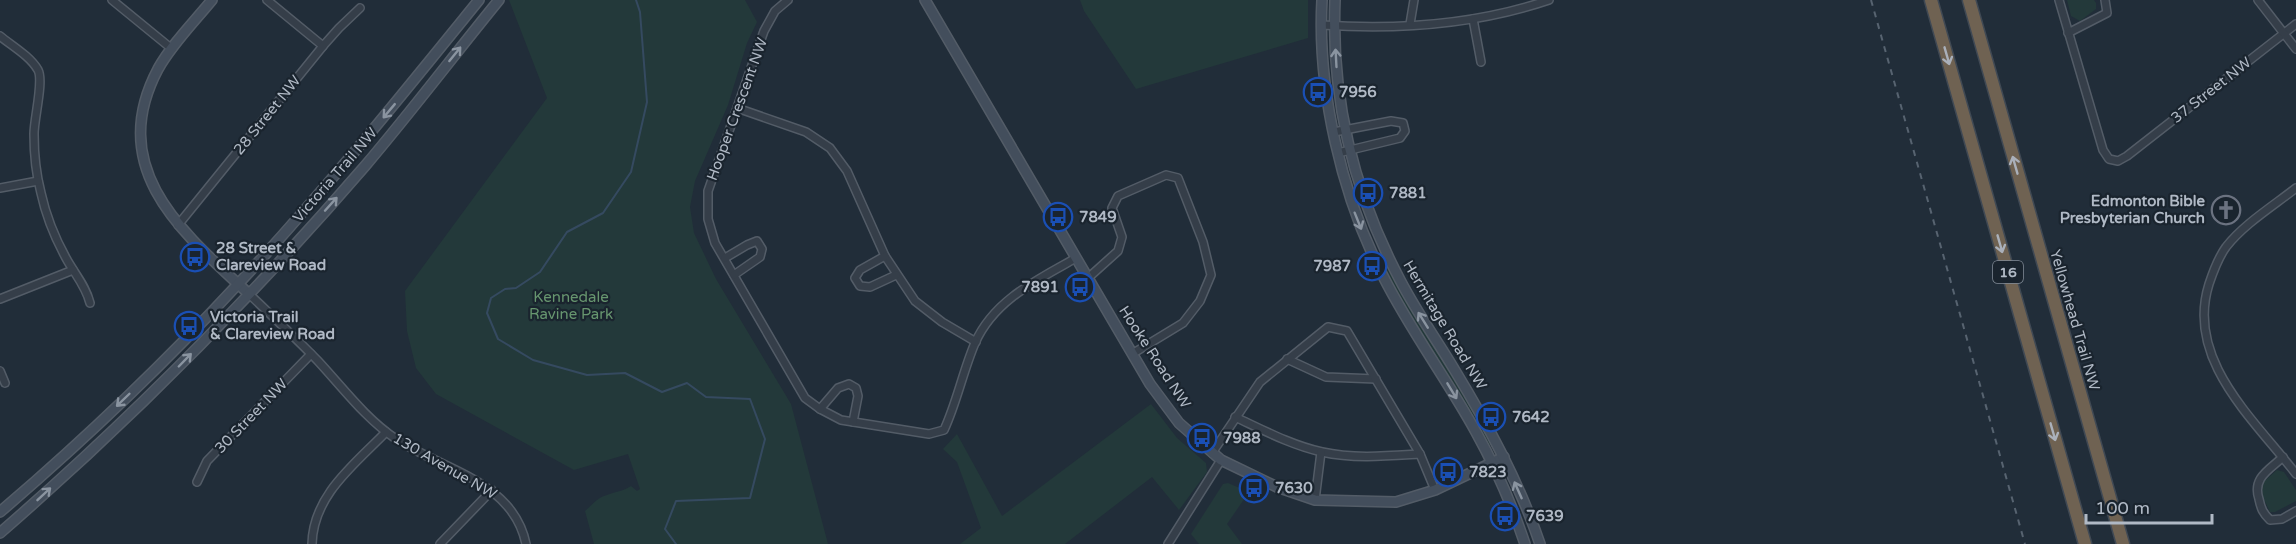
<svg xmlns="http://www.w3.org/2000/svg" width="2296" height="544" font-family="'Varela Round',sans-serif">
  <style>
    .green { fill: #23393a }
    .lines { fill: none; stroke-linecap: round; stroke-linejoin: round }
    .stream { stroke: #354a60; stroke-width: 2 }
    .street-casing { stroke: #535c67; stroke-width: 10 }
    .secondary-casing { stroke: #535c67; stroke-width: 12 }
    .highway-casing { stroke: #404954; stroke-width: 15 }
    .street { stroke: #353e49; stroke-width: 7 }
    .secondary { stroke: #434e5c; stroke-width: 9 }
    .highway { stroke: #6f6252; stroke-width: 12 }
    .rail { stroke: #576370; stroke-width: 2; stroke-dasharray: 6 6; stroke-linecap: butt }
    .oneway { stroke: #8a94a0 }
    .oneway2 { stroke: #aab0ba }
    .labels { text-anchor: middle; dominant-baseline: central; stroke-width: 4.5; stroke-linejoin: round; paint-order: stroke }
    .shield { fill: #1a242e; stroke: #838c98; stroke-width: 1.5 }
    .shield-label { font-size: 14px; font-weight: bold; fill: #b0b9c5 }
    .street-label { font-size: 15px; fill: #b0b9c5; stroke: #1a242e }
    .poi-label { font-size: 15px; font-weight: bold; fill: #b0b9c5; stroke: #1a242e; text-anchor: start }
    .park-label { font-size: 15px; fill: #67966f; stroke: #1a242e }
  </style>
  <rect width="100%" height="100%" fill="#212d39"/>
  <!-- green -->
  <g class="green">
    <path d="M509 0H745L757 22 747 43 728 105 695 181 690 207 694 233 716 279 791 404 828 544H594L585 511C592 505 598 497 607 495 617 491 621 492 631 486L637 491 640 489 628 454 574 470 436 394 416 368 407 331 405 291 547 98Z"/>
    <path d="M1080 0H1308V38L1136 89 1084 11Z"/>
    <path d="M2067 0H2094L2096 3V9L2080 21 2071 16Z"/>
    <path d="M1386 263 1473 408 1490 438 1491 445 1488 446 1391 283 1383 264Z"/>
    <path d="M1151 404 1177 438 1206 463 1207 472 1179 510 1152 477 1065 544H960L981 528 957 462 943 449 957 434 1002 516Z"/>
    <path d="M2277 470 2284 472 2296 490V501L2275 512H2270L2260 491 2261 484Z"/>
    <path d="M1228 483 1249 492 1227 524 1242 544H1199L1191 534 1223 484Z"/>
  </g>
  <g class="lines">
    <!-- stream -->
    <path class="stream" d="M636 0 640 12 647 102 631 172 603 213 567 232 540 272 516 288 505 289 491 298 487 313 498 339 533 360 587 375 625 373 662 392 687 383 706 397 750 399 765 439 750 498 676 501 665 529 676 544"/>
    <!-- street casing -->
    <g class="street-casing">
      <g id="street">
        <path d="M112 0 172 49"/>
        <path d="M267 0 323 46"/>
        <path d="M788 0 775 11 764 31 708 191V219L715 243 805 398 820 409 841 420 929 434 944 430C957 402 963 371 975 343 994 300 1037 280 1076 258"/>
        <path d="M2059 0 2103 150 2109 159 2118 161 2127 156 2296 24"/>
        <path d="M2258 0 2296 49"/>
        <path d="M1473 19 1481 62"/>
        <path d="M1410 24 1414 0"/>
        <path d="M1322 25C1397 30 1478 24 1549 0"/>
        <path d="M2068 33 2107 13 2105 0"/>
        <path d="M0 36C12 46 30 56 38 70 44 81 34 118 34 134 34 154 36 174 41 193 46 216 55 238 66 258 74 273 86 286 90 303"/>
        <path d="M737 108 806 132 830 148 847 171 885 256 915 301 942 322 976 342"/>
        <path d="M1334 132 1391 121 1403 123 1405 131 1400 138 1338 153"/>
        <path d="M0 188 38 181"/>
        <path d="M2296 188C2273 206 2244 224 2226 247 2218 258 2213 272 2209 284 2185 360 2254 419 2296 474"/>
        <path d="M178 225 323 46 339 28 360 8"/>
        <path d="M885 256 860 270 855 278 860 286 870 287 896 275"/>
        <path d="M725 258 747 245 757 241 762 249 760 257 734 275"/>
        <path d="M1088 278 1118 251 1122 237 1112 208 1118 196 1166 175 1178 178 1203 242 1211 275 1200 301 1183 323 1132 354"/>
        <path d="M249 294C272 316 296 338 318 361 343 388 366 419 396 439 443 470 513 481 526 544"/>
        <path d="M0 299 73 270"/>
        <path d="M1287 359 1326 377 1376 379"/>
        <path d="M0 371 5 383"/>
        <path d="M820 409 838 388 849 384 856 388 858 396 853 422"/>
        <path d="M1235 417C1263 430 1291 445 1322 452 1354 459 1387 456 1420 454"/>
        <path d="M1212 453 1260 382 1328 327 1347 331 1420 454 1435 490"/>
        <path d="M2283 457C2269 470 2252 478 2259 499 2261 509 2263 513 2270 520L2282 519 2296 511"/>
        <path d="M197 482 207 461 311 354"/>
        <path d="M1315 500 1321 452"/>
        <path d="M312 544C313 495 355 464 386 432"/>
        <path d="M440 544 492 490"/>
        <path d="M1168 544 1221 460"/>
      </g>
    </g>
    <!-- secondary casing -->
    <g class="secondary-casing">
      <g id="secondary">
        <path d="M212 0C194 22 172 44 158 69 105 169 183 233 249 294"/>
        <path d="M925 0 1150 384 1179 423 1221 460 1277 487 1315 500 1396 502 1435 490 1504 457"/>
        <path d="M1322 0C1317 90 1342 197 1383 276 1410 330 1447 379 1476 432 1496 468 1512 505 1525 544"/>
        <path d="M1335 0C1331 98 1354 193 1400 280 1416 311 1436 339 1454 369 1488 425 1519 482 1540 544"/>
        <path d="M0 512C83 441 164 364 239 283 323 193 401 96 479 0"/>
        <path d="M0 533C130 420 252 297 365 166 411 112 454 55 499 0"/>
      </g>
    </g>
    <!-- highway casing -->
    <g class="highway-casing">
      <g id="highway">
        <path d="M1931 0 2085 544"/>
        <path d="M1969 0 2123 544"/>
      </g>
    </g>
    <!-- street -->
    <use href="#street" class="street"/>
    <!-- secondary -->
    <use href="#secondary" class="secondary"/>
    <!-- highway -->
    <use href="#highway" class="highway"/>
    <!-- rail -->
    <path class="rail" d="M1871 0 2025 544"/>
  </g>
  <!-- one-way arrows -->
  <defs><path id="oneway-shaft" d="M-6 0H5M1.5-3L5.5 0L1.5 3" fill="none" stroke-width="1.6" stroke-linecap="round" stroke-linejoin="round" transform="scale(1.5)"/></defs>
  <g class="oneway">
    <use href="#oneway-shaft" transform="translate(455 54) rotate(-51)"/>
    <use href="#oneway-shaft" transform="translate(1336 58) rotate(-93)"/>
    <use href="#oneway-shaft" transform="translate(389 111) rotate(130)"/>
    <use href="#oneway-shaft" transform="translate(331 204) rotate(-48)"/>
    <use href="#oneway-shaft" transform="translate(1358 221) rotate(68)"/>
    <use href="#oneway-shaft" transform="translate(1423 320) rotate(-122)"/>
    <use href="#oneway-shaft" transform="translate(185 360) rotate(-46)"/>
    <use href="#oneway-shaft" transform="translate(1452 391) rotate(59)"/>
    <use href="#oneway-shaft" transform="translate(123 400) rotate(136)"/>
    <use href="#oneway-shaft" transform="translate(1518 490) rotate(-114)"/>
    <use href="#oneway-shaft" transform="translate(44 494) rotate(-43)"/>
  </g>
  <g class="oneway2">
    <use href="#oneway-shaft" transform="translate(1947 56) rotate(74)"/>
    <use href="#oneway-shaft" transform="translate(2015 165) rotate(-106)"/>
    <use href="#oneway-shaft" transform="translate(2000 244) rotate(74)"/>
    <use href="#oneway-shaft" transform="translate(2053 432) rotate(74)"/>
  </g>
  <!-- icons -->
  <defs>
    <g id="bus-ring" transform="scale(1.5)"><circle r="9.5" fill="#1a242e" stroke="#1a4fb4" stroke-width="1.5"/><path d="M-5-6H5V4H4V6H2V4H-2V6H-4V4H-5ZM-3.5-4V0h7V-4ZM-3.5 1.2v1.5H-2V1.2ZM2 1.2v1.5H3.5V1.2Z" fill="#1a4fb4"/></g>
    <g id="church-ring" transform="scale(1.5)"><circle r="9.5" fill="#1a242e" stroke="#6b7280" stroke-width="1.5"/><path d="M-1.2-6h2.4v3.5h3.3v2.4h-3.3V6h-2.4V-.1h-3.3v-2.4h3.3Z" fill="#6b7280"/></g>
  </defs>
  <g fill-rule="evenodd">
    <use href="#bus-ring" x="1318" y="92"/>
    <use href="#bus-ring" x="1368" y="193"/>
    <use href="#church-ring" x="2226" y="210"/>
    <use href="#bus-ring" x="1058" y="217"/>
    <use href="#bus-ring" x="195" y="257"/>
    <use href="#bus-ring" x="1372" y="266"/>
    <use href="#bus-ring" x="1080" y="287"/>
    <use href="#bus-ring" x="189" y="326"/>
    <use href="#bus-ring" x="1491" y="417"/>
    <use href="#bus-ring" x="1202" y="438"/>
    <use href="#bus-ring" x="1448" y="472"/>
    <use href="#bus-ring" x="1254" y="488"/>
    <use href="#bus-ring" x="1505" y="516"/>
  </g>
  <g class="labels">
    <!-- shield labels -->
    <rect class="shield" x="1993" y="261" width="30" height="22" rx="4.5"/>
    <g class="shield-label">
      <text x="2008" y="272">16</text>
    </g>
    <!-- street labels -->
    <g class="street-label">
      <text transform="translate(2211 90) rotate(-38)">37 Street NW</text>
      <text transform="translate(737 109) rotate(-70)">Hooper Crescent NW</text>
      <text transform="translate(267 115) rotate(-51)">28 Street NW</text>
      <text transform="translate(335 175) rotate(-49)">Victoria Trail NW</text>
      <text transform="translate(2075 320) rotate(74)">Yellowhead Trail NW</text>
      <text transform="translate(1445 325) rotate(59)">Hermitage Road NW</text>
      <text transform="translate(1155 357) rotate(57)">Hooke Road NW</text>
      <text transform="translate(251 416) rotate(-46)">30 Street NW</text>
      <text transform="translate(445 466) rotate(30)">130 Avenue NW</text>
    </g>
    <!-- poi labels -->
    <g class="poi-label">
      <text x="1339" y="92">7956</text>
      <text x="1389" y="193">7881</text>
      <text x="2205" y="201" text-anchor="end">Edmonton Bible<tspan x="2205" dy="17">Presbyterian Church</tspan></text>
      <text x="1079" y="217">7849</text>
      <text x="216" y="248">28 Street &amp;<tspan x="216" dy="17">Clareview Road</tspan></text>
      <text x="1351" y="266" text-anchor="end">7987</text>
      <text x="1059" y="287" text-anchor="end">7891</text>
      <text x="210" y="317">Victoria Trail<tspan x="210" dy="17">&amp; Clareview Road</tspan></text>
      <text x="1512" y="417">7642</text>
      <text x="1223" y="438">7988</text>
      <text x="1469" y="472">7823</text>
      <text x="1275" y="488">7630</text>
      <text x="1526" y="516">7639</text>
    </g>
    <!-- park labels -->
    <g class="park-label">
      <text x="571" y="297">Kennedale<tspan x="571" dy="17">Ravine Park</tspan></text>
    </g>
  </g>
  <!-- scale -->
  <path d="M2086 514v9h126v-9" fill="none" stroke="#b0b9c5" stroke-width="3"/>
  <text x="2095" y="514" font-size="18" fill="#b0b9c5" stroke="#1a242e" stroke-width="4.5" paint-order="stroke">100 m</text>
</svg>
